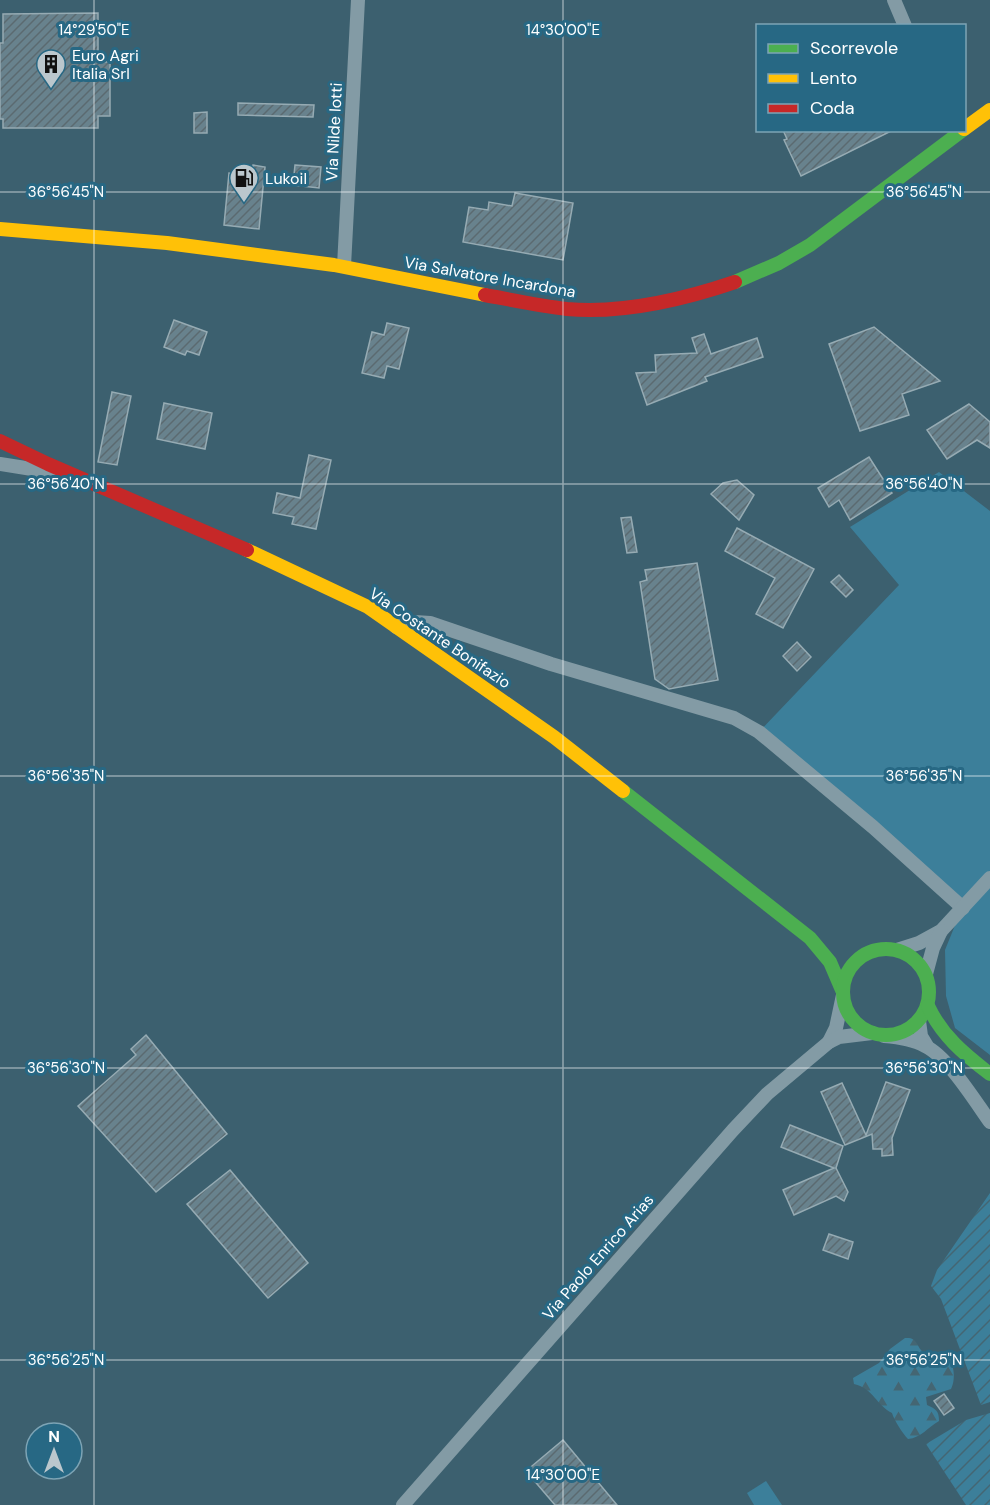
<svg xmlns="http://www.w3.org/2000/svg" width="990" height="1505" font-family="'DM Sans',sans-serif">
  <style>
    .grass { fill: #3c7f9a }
    .forest { fill: url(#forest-firs) }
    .garden { fill: url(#garden-furrows) }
    .building { fill: url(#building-hatch); stroke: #96abb3; stroke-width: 1.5 }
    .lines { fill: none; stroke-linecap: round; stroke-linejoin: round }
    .street { stroke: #839ba5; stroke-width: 14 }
    .fast { stroke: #4caf50; stroke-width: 14 }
    .slow { stroke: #ffc107; stroke-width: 14 }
    .jam { stroke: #c62828; stroke-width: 14 }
    .ticks { fill: none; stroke: #fff; stroke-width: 1.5; stroke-opacity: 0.45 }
    .labels { text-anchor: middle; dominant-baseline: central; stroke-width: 6; stroke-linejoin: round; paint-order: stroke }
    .poi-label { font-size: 16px; fill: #fff; stroke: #276884; text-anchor: start }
    .street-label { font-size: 16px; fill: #fff; stroke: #276884 }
    .ticks-label { font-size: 15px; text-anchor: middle; fill: #fff; stroke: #276884; stroke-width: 6; stroke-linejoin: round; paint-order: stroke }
  </style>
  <defs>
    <pattern id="forest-firs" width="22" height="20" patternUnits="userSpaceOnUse" patternTransform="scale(1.5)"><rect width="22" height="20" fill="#3c7f9a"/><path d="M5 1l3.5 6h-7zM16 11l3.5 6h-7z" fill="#446673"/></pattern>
    <pattern id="garden-furrows" width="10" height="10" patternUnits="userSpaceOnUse" patternTransform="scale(1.5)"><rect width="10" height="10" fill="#3c7f9a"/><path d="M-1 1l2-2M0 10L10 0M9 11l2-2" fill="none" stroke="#446673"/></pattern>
    <pattern id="building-hatch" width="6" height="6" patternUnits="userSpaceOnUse" patternTransform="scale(1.5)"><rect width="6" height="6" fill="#68828d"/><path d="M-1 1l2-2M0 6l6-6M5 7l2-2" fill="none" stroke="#5b6a70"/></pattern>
  </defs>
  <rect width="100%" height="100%" fill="#3c606f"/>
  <!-- grass -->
  <g class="grass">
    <path d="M939 472 990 511V1055L955 1028 946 996 945 950 962 908 759 732 899 585 850 527Z"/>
    <path d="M766 1481 782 1505H754L747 1493Z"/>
  </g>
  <!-- forest -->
  <path class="forest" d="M905 1338C918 1337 916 1346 923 1352 928 1356 933 1352 938 1352 954 1354 957 1378 951 1389L926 1397 927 1405C936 1409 939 1411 939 1421 928 1427 921 1438 908 1439 903 1434 894 1420 892 1413 876 1405 874 1389 854 1384L853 1378 879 1363 890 1349Z"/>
  <!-- garden -->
  <g class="garden">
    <path d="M990 1193V1402L981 1405 941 1299 931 1286 937 1270Z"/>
    <path d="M990 1413V1505H966L926 1444 966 1420Z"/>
  </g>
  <!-- building -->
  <g class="building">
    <path d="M98 13V62H110V116H98V128H3V119H0V43H3V14Z"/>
    <path d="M238 103 314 105 313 117 238 115Z"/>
    <path d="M207 112V133H194V113Z"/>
    <path d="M783 130H893L801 176 784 140 787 139Z"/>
    <path d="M253 165 265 167 259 229 224 225 229 173 252 176Z"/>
    <path d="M295 165 321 167 319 188 293 185Z"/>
    <path d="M515 193 573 203 563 260 463 242 469 207 488 210 489 202 512 206Z"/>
    <path d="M174 320 207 332 199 355 187 351 185 355 164 347Z"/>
    <path d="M387 323 409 328 399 369 387 366 384 378 362 373 372 332 384 335Z"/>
    <path d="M874 327 940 381 902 394 909 415 860 431 829 344Z"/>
    <path d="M704 334 711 354 757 338 763 357 705 377 707 381 647 405 636 373 656 372 655 355 697 353 692 338Z"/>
    <path d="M112 392 131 396 117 465 98 462Z"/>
    <path d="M164 403 212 413 205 449 157 439Z"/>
    <path d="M969 404 990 422V448L977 440 947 459 927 430Z"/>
    <path d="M309 455 331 460 316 529 292 524 294 517 273 513 277 493 300 498Z"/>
    <path d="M869 457 892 493 850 520 839 500 829 507 818 488Z"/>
    <path d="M737 480 754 495 739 520 711 494 723 483Z"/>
    <path d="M631 517 637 552 627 553 621 518Z"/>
    <path d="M737 528 814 569 783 628 756 614 775 578 725 551Z"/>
    <path d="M697 563 718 680 669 689 655 679 640 582 647 580 645 570Z"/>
    <path d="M839 575 853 590 846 597 831 582Z"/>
    <path d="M797 642 811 657 797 671 783 656Z"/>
    <path d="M146 1035 227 1134 156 1192 78 1106 136 1055 131 1049Z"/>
    <path d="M886 1082 910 1090 892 1138 893 1155 882 1156V1149H873L872 1134 845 1145 821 1092 842 1083 866 1135Z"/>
    <path d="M790 1125 843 1146 836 1168 848 1192 844 1201 836 1196 794 1215 783 1190 834 1168 781 1147Z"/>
    <path d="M230 1170 308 1263 268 1298 187 1204Z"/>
    <path d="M829 1234 853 1242 848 1259 823 1250Z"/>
    <path d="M944 1394 954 1408 944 1415 934 1401Z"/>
    <path d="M563 1440 617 1505H555L526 1471Z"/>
  </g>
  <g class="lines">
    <!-- street -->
    <g class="street">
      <path d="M894 0 905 26"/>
      <path d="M344 266 358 0"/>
      <path d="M0 464 57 473"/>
      <path d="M396 627 415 622 430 623 551 664 734 718 759 732 873 827 963 908"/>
      <path d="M897 950 919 943 941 931 990 878"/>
      <path d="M926 974 933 948 941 931"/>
      <path d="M919 1021 921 1036 927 1046"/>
      <path d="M884 1036C898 1037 913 1039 925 1046 948 1057 975 1101 990 1122"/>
      <path d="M829 1042 836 1028 843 995"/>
      <path d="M403 1505 733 1130 767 1094 829 1042 839 1037 872 1033"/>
    </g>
    <!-- fast -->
    <g class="fast">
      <path d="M735 282 779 263 810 245 963 130"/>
      <path d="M623 791 810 938 830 962 842 990"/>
      <circle cx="886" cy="992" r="43"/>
      <path d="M928 1006C942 1036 964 1054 990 1074"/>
    </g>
    <!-- slow -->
    <g class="slow">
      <path d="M964 129 990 110"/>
      <path d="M0 229 167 243 334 265 485 295"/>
      <path d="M247 550 368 607 554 737 623 791"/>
    </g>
    <!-- jam -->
    <g class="jam">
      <path d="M485 295C512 300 540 306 567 309 624 314 682 300 735 282"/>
      <path d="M0 441 48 464 247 550"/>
    </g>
  </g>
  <!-- ticks -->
  <path class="ticks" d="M94 0V1505M563 0V1505M0 192H990M0 484H990M0 776H990M0 1068H990M0 1360H990"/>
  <!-- icons -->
  <defs>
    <g id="building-pin" transform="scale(1.5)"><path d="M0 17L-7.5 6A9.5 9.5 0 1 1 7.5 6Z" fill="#bbc7cd" stroke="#276884"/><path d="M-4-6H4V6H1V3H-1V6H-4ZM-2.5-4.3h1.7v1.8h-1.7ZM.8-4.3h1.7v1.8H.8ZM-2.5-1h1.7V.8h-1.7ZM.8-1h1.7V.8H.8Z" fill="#111"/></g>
    <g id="fuel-pin" transform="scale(1.5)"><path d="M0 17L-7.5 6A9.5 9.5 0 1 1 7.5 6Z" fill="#bbc7cd" stroke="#276884"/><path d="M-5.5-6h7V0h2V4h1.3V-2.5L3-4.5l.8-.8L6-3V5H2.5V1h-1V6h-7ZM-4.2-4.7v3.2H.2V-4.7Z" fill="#111"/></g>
  </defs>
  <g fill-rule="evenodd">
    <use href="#building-pin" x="51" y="64"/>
    <use href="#fuel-pin" x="244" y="178"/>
  </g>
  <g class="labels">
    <!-- poi labels -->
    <g class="poi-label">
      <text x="72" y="55">Euro Agri<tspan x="72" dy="18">Italia Srl</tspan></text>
      <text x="265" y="178">Lukoil</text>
    </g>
    <!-- street labels -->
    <g class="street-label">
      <text transform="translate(334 132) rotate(-87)">Via Nilde Iotti</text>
      <text transform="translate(490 277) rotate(10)">Via Salvatore Incardona</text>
      <text transform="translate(440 638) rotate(34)">Via Costante Bonifazio</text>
      <text transform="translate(598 1257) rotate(-49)">Via Paolo Enrico Arias</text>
    </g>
  </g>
  <g class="ticks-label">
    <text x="94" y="35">14°29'50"E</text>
    <text x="563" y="35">14°30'00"E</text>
    <text x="66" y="197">36°56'45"N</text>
    <text x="924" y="197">36°56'45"N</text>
    <text x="66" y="489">36°56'40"N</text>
    <text x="924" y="489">36°56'40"N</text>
    <text x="66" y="781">36°56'35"N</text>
    <text x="924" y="781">36°56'35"N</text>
    <text x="66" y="1073">36°56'30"N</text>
    <text x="924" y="1073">36°56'30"N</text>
    <text x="66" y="1365">36°56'25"N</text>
    <text x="924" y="1365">36°56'25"N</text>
    <text x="563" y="1480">14°30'00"E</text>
  </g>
  <!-- legend -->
  <rect x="756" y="24" width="210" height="108" fill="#276884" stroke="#7da4b5" stroke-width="1.5"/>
  <rect x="768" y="44" width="30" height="9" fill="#4caf50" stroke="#7da4b5" stroke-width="1.5"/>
  <text x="810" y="54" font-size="18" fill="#ffffff">Scorrevole</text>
  <rect x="768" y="74" width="30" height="9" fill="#ffc107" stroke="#7da4b5" stroke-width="1.5"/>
  <text x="810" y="84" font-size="18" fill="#ffffff">Lento</text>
  <rect x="768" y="104" width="30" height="9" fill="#c62828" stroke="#7da4b5" stroke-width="1.5"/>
  <text x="810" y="114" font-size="18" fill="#ffffff">Coda</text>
  <!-- north arrow -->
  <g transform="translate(54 1451)"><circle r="28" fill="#276884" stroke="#7da4b5" stroke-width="1.5"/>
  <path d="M0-4.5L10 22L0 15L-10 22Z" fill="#bbc7cd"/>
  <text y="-9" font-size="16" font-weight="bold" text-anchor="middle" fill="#ffffff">N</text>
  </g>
</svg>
